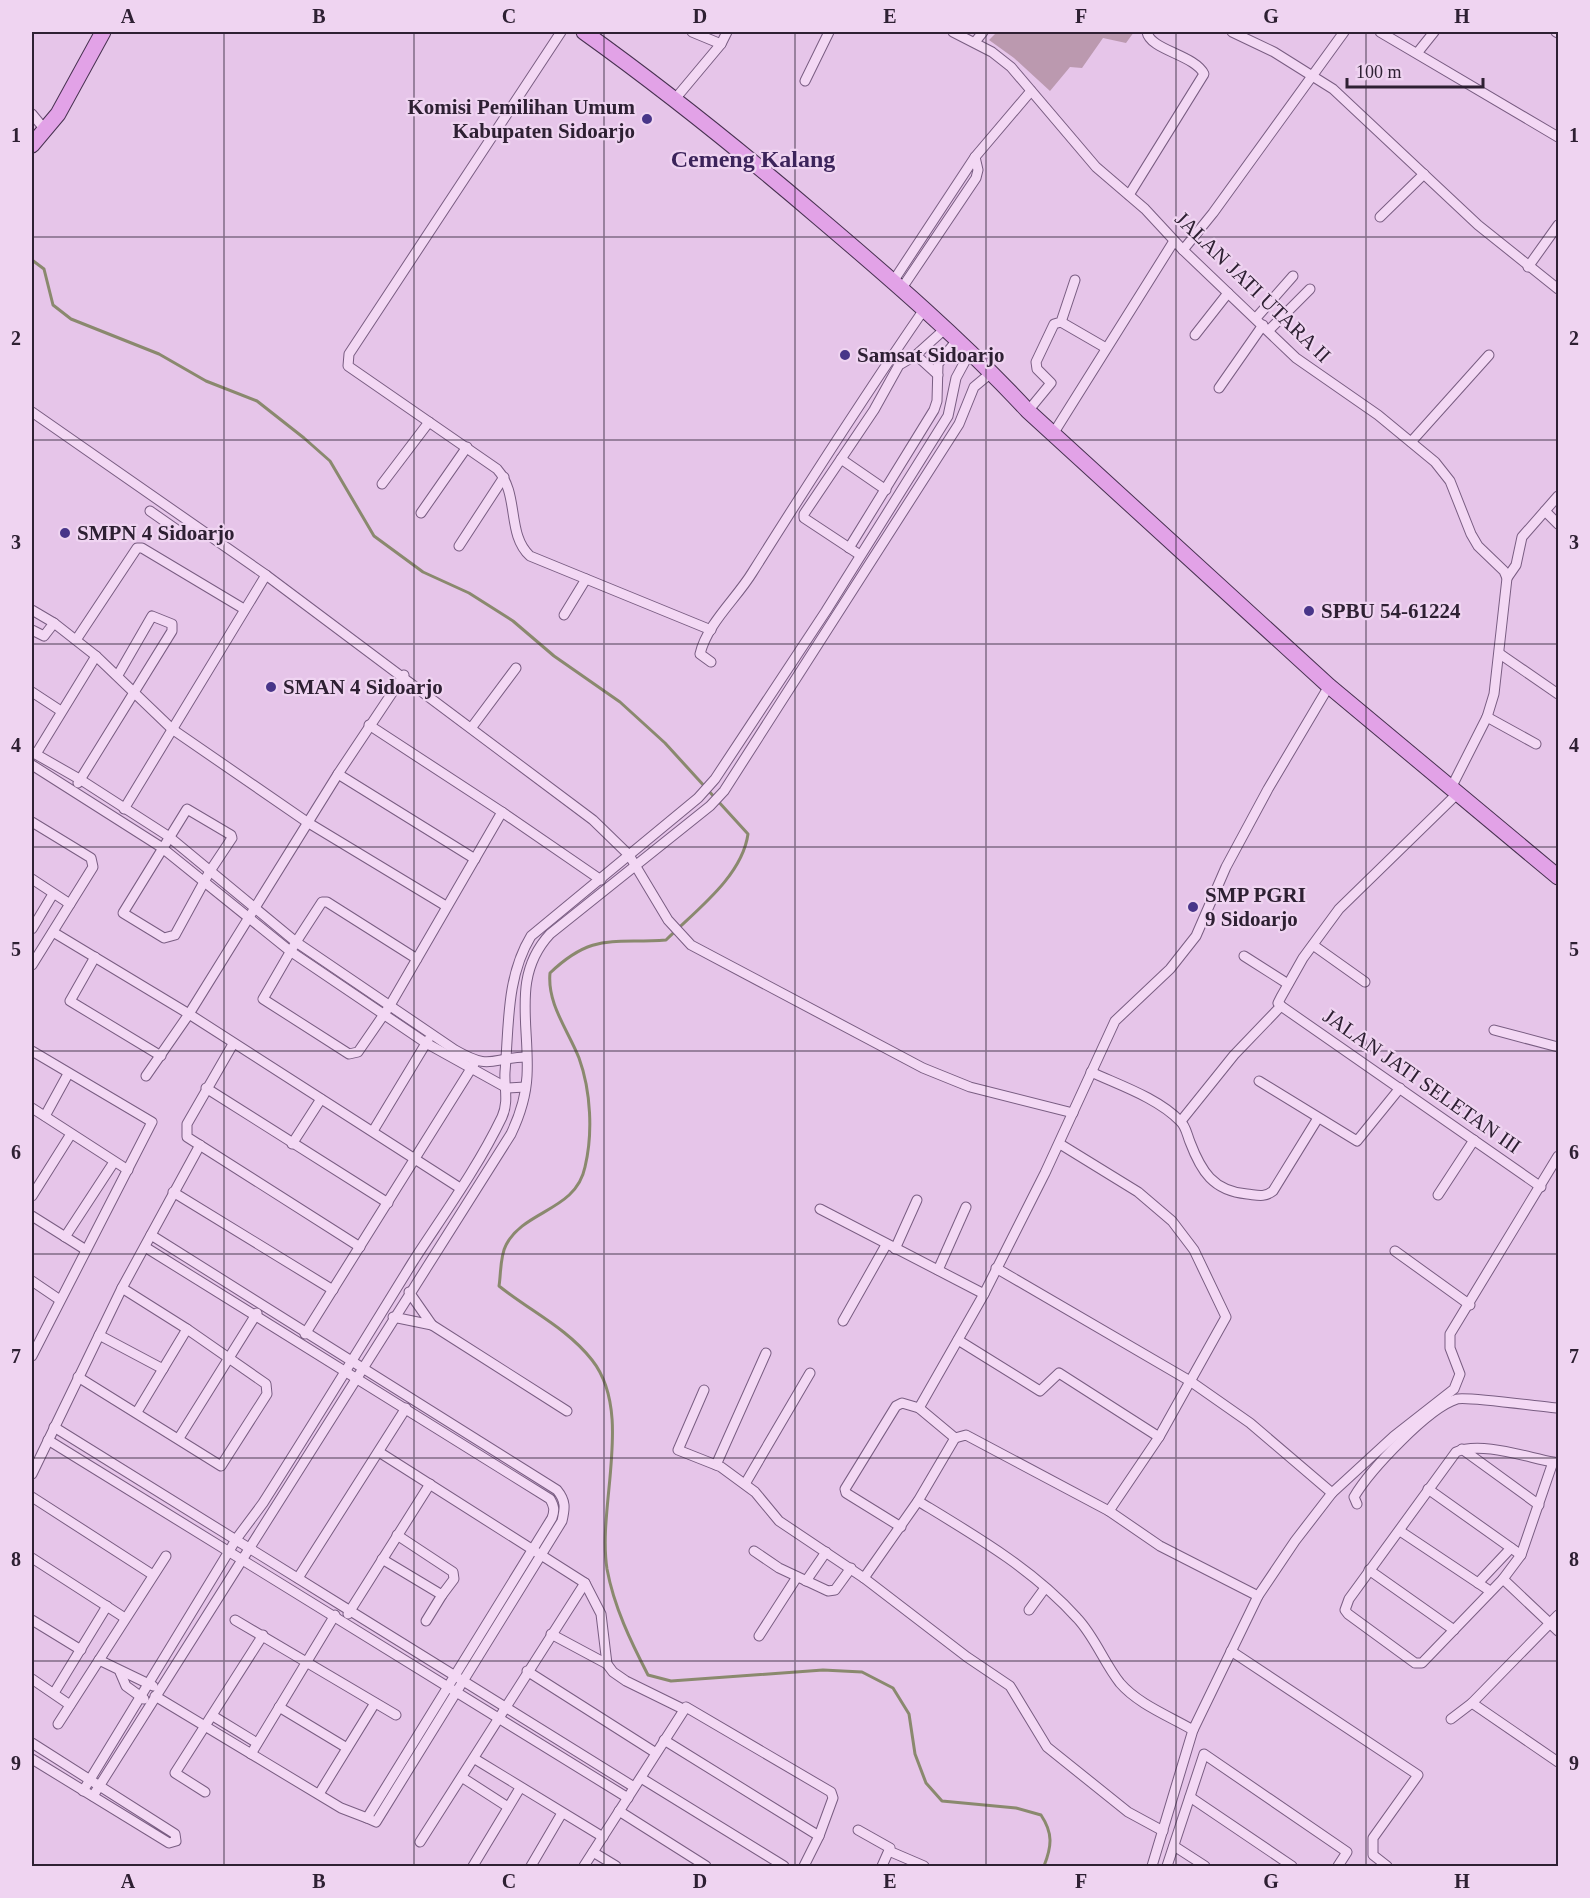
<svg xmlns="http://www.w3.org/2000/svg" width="1590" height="1898" font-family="Georgia,serif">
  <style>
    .cemetery { fill: #bb99af }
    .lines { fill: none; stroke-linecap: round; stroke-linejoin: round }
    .stream { stroke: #8a896e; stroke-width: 3 }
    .minor-casing { stroke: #795d82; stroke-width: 11 }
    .primary-casing { stroke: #473150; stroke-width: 17 }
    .minor { stroke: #f3d8f4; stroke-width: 9 }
    .primary { stroke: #e2a2e7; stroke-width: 15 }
    .grid { fill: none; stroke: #2e2033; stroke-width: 1.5; stroke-opacity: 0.55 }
    .poi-dot { fill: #483589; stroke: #efd4f1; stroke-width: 2 }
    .labels { text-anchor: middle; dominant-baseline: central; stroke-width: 4.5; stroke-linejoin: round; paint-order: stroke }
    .poi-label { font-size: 21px; font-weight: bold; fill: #2e2033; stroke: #efd4f1; text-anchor: start }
    .street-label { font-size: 21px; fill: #2e2033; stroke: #efd4f1 }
    .quarter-label { font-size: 24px; font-weight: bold; fill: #3c245b; stroke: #efd4f1 }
    .neatline { fill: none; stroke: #2e2033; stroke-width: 2 }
    .grid-label { font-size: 20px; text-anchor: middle; font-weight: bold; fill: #2e2033 }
  </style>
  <rect width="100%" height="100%" fill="#e6c5e9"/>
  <!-- cemetery -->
  <path class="cemetery" d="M997 32H1134L1126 43 1103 38 1082 68 1070 67 1050 91 1014 58 989 40Z"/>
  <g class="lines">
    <!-- stream -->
    <path class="stream" d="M32 260 44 269 53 305 71 319 159 354 206 381 257 401 304 438 330 461 374 536 423 572 469 593 513 621 554 656 620 702 665 743 748 834C742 877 695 911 666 940 613 944 593 932 550 973 547 1004 568 1030 579 1058 591 1091 593 1134 585 1167 576 1211 524 1210 506 1245 500 1256 501 1274 499 1286 530 1311 567 1328 592 1360 634 1413 597 1505 607 1569 614 1607 631 1642 648 1675L671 1681 823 1670 862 1672 893 1688 909 1714 915 1754 926 1783 942 1801 1016 1808 1041 1815C1053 1833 1052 1846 1044 1866"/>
    <!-- minor casing -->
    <g class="minor-casing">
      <g id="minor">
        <path d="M561 32 349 354 348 366 497 469C520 494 506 534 530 556L711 630"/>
        <path d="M692 32 721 44"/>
        <path d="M953 32 992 52 1011 67 1096 167 1145 209 1183 250 1296 358 1378 415 1435 462 1450 481 1471 534 1478 546 1504 571 1507 578 1494 694 1487 717 1451 788"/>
        <path d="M1232 32 1274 52 1333 89 1478 225 1558 289"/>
        <path d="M1380 32 1558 137"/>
        <path d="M1556 32 1558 33"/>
        <path d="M975 42 983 32"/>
        <path d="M1418 52 1434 32"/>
        <path d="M805 81 829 32"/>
        <path d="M675 99 721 44 727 32"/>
        <path d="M32 114 46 131"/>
        <path d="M1129 195 1204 74C1195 55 1150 50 1147 32"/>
        <path d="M1380 217 1424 174"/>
        <path d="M1183 250 1213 213 1344 32"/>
        <path d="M1528 267 1558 225"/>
        <path d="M894 280 975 157 1031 91"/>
        <path d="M902 288 976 178 978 170 975 157"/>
        <path d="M1256 318 1293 276"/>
        <path d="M1061 322 1106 348"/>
        <path d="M1269 330 1310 289"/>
        <path d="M1195 335 1228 293"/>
        <path d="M916 355 938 375"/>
        <path d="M1219 388 1263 325"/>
        <path d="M1028 411 1051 383 1037 369 1036 362 1054 324 1061 322 1075 280"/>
        <path d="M32 412 266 575 593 820 629 855 668 920 691 945 923 1068 970 1087 1073 1113"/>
        <path d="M1053 434 1174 241"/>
        <path d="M1411 442 1489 355"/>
        <path d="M841 459 886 490"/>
        <path d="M382 484 429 422"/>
        <path d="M150 511 180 532 185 531 190 523"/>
        <path d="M1545 511 1558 524"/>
        <path d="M421 513 467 447"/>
        <path d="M459 546 504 477"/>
        <path d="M849 548 934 410 937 401 938 364 957 340"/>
        <path d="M860 555 804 518V514L874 410 899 365 916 355 946 328"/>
        <path d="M1507 578 1516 565 1522 537 1558 496"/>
        <path d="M32 610 54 623 96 656 172 729 307 822 446 906"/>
        <path d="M564 615 586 579"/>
        <path d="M32 630 44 636 54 623"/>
        <path d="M76 640 137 548H142L244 609"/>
        <path d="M1500 654 1558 694"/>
        <path d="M711 662 700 654C707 624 736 599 752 573 808 484 865 395 925 308"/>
        <path d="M32 692 61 711"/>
        <path d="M1487 717 1536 744"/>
        <path d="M369 725 502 812 601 880"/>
        <path d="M472 727 516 668"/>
        <path d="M32 752 81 780 168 836 296 942 455 1050C492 1071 489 1058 526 1057"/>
        <path d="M36 754 96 656"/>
        <path d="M32 765 161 847 290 951 426 1043 507 1088 525 1087"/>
        <path d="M338 774 475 859"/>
        <path d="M78 783 172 631V624L152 616 118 675"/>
        <path d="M124 809 266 575"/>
        <path d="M187 809 231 835 232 838 210 871 175 935 164 938 123 913Z"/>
        <path d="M32 822 91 858 93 867 32 965"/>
        <path d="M32 879 70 904"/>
        <path d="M32 929 53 894"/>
        <path d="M53 932 189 1014 460 1188"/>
        <path d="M1313 945 1365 982"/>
        <path d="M1244 956 1288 984"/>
        <path d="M95 957 70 1001 161 1056"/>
        <path d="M417 959 327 902H322L296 942 263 999 349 1054 358 1052 389 1007 502 812"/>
        <path d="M1281 1006 1541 1187"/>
        <path d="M1281 1006 1278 1003 1281 997 1303 958 1339 909 1458 793"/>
        <path d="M1494 1030 1558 1047"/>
        <path d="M233 1044 187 1124V1137L360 1247"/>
        <path d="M32 1051 152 1122 32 1356"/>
        <path d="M1091 1072C1119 1085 1158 1098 1180 1121 1186 1126 1187 1135 1190 1142 1201 1171 1213 1191 1247 1194 1257 1195 1264 1198 1273 1191L1318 1118"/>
        <path d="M146 1076 189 1014 338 774 404 675"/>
        <path d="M1259 1081 1357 1141 1400 1088"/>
        <path d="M206 1088 388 1203"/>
        <path d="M32 1108 128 1170"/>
        <path d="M45 1116 68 1074"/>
        <path d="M1181 1121 1234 1055 1281 1006"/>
        <path d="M373 1131 428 1040"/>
        <path d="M292 1144 321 1099"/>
        <path d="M1060 1144 1138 1192 1172 1221 1194 1250 1226 1317 1159 1437 1109 1511"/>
        <path d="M173 1192 333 1290"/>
        <path d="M1438 1195 1474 1140"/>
        <path d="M32 1196 71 1134"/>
        <path d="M820 1209 984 1294"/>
        <path d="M32 1216 86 1250"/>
        <path d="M65 1237 114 1162"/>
        <path d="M145 1247 550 1499C554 1506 555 1510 552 1518L367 1818 376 1822 562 1521C565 1508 566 1501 557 1490L151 1235"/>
        <path d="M895 1249 917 1200"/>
        <path d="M1395 1251 1470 1305"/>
        <path d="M996 1268 1190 1381 1250 1423 1332 1493 1394 1436 1454 1389 1460 1374 1450 1348V1334L1558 1156"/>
        <path d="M938 1270 966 1207"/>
        <path d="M32 1281 60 1300"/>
        <path d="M393 1317 432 1325 409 1292"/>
        <path d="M843 1321 886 1245"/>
        <path d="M432 1325 567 1411"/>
        <path d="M305 1334 474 1064"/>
        <path d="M99 1335 163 1369"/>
        <path d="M958 1340 1040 1391 1059 1373 1159 1437"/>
        <path d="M78 1377 221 1466 267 1394 266 1384 187 1329 122 1288"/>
        <path d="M704 1390 678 1450 721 1467 755 1492 779 1521 864 1578"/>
        <path d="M919 1408 984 1294 1045 1173 1115 1021 1170 969 1196 936 1226 867 1268 789 1329 686"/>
        <path d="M137 1412 187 1329"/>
        <path d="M54 1427C248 1546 440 1668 634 1787"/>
        <path d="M179 1438 257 1313"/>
        <path d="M955 1438 918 1501 864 1578 967 1657 1010 1686 1047 1747 1128 1812 1163 1831"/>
        <path d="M48 1440 628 1798"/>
        <path d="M1462 1449 1539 1505"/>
        <path d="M379 1452 585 1583 601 1614 607 1664 613 1672 626 1681 683 1709"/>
        <path d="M1553 1462 1521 1555 1503 1579 1422 1663H1415L1348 1614 1345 1610 1349 1599 1456 1452C1480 1441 1526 1457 1553 1462L1558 1463"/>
        <path d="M716 1465 766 1353"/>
        <path d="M32 1474 122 1288 200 1145"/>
        <path d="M745 1484 810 1373"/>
        <path d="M1428 1489 1521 1555"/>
        <path d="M32 1497 153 1575"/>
        <path d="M918 1501C974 1535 1033 1569 1077 1618 1095 1637 1104 1663 1120 1683 1138 1704 1169 1716 1193 1730L1258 1596 1295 1541 1332 1493"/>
        <path d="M1357 1504 1354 1497C1370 1470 1428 1408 1457 1399 1466 1396 1542 1407 1558 1408"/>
        <path d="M901 1527 846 1493 845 1489 896 1406 902 1403 919 1408 955 1438 966 1435 1109 1511 1160 1546 1258 1596"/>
        <path d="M1400 1531 1490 1591"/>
        <path d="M754 1551 779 1568 828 1591 835 1590 851 1568"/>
        <path d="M32 1558 125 1618"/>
        <path d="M382 1559 442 1595 454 1579 453 1572 397 1535"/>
        <path d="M1369 1570 1454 1630"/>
        <path d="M298 1578 406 1408"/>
        <path d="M1503 1579 1558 1631"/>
        <path d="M806 1581 826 1552"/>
        <path d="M1478 1583 1511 1548"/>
        <path d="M1029 1610 1045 1588"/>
        <path d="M348 1614 430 1484"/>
        <path d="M1558 1615 1472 1703 1558 1762"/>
        <path d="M32 1620 81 1650"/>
        <path d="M235 1620 396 1715"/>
        <path d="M426 1621 442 1595"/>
        <path d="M551 1634 607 1664"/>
        <path d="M759 1636 797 1577"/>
        <path d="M1231 1651 1418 1775 1373 1838V1855L1387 1866"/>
        <path d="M99 1660 153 1686"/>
        <path d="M527 1671 656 1753"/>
        <path d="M120 1672 126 1686 144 1699"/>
        <path d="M32 1679 70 1705"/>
        <path d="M54 1693 107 1606"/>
        <path d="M155 1696 341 1808 367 1818"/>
        <path d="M279 1707 347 1748"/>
        <path d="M213 1716 257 1743"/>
        <path d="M1451 1719 1472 1703"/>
        <path d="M58 1724 166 1556"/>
        <path d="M664 1740 819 1836"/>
        <path d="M32 1743 175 1834 176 1841 169 1843 32 1759"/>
        <path d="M251 1754 335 1615"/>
        <path d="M475 1759 603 1837"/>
        <path d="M463 1778 508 1807"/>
        <path d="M641 1778 784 1866"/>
        <path d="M83 1791 237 1538 263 1503C314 1423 364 1341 414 1260 444 1214 478 1167 502 1117 509 1101 504 1088 505 1072 509 1026 506 977 531 936L698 798 715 779 826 611 948 416 956 378 970 352"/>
        <path d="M205 1792 175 1773 263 1635"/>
        <path d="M319 1794 375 1703"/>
        <path d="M93 1796 511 1134C520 1115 526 1097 527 1076 530 1025 511 976 550 934L710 806 724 791 959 424 974 387 992 372"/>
        <path d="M1190 1797 1292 1866"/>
        <path d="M619 1811 706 1866"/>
        <path d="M858 1830 890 1848 882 1866"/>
        <path d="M420 1842 585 1583"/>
        <path d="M1174 1846 1205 1866"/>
        <path d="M889 1851 924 1866"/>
        <path d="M593 1852 616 1866"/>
        <path d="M473 1866 520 1788"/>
        <path d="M531 1866 562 1813"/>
        <path d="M584 1866 686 1707 831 1792 833 1798 819 1836 804 1866"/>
        <path d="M1152 1866 1193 1730"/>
        <path d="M1167 1866 1204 1754 1347 1852 1338 1866"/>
      </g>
    </g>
    <!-- primary casing -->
    <g class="primary-casing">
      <g id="primary">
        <path d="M584 32C665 90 742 152 818 217 891 279 963 341 1028 411L1329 686 1558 877"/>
        <path d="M32 145 58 114 103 32"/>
      </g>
    </g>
    <!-- minor -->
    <use href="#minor" class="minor"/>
    <!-- primary -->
    <use href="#primary" class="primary"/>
  </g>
  <!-- grid -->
  <path class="grid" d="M224 32V1866M414 32V1866M604 32V1866M795 32V1866M986 32V1866M1176 32V1866M1366 32V1866M32 237H1558M32 440H1558M32 644H1558M32 847H1558M32 1051H1558M32 1254H1558M32 1458H1558M32 1661H1558"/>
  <!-- markers -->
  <g class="poi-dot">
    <circle cx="647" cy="119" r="6"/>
    <circle cx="845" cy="355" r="6"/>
    <circle cx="65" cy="533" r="6"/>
    <circle cx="1309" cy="611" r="6"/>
    <circle cx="271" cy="687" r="6"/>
    <circle cx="1193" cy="907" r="6"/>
  </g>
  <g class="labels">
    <!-- poi labels -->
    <g class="poi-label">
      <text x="635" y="107" text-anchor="end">Komisi Pemilihan Umum<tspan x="635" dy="24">Kabupaten Sidoarjo</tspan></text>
      <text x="857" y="355">Samsat Sidoarjo</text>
      <text x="77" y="533">SMPN 4 Sidoarjo</text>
      <text x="1321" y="611">SPBU 54-61224</text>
      <text x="283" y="687">SMAN 4 Sidoarjo</text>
      <text x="1205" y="895">SMP PGRI<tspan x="1205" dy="24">9 Sidoarjo</tspan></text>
    </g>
    <!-- street labels -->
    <g class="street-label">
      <text transform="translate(1253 287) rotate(44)">JALAN JATI UTARA II</text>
      <text transform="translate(1422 1081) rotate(35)">JALAN JATI SELETAN III</text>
    </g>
    <!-- quarter labels -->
    <g class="quarter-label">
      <text x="753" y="159">Cemeng Kalang</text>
    </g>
  </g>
  <!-- border -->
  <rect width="1590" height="1898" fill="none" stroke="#efd4f1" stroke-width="66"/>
  <!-- scale -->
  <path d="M1347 78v9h136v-9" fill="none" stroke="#2e2033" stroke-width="3"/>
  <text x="1356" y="78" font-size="18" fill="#2e2033" stroke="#efd4f1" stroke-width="4.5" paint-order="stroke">100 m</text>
  <rect x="33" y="33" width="1524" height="1832" class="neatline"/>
  <g class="grid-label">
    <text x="128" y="23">A</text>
    <text x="319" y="23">B</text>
    <text x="509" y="23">C</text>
    <text x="700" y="23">D</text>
    <text x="890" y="23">E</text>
    <text x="1081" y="23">F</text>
    <text x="1271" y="23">G</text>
    <text x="1462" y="23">H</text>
    <text x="16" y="142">1</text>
    <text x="1574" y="142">1</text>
    <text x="16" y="345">2</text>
    <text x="1574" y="345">2</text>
    <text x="16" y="549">3</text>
    <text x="1574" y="549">3</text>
    <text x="16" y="752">4</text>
    <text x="1574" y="752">4</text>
    <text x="16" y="956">5</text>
    <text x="1574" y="956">5</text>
    <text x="16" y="1159">6</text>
    <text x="1574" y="1159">6</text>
    <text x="16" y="1363">7</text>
    <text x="1574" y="1363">7</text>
    <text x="16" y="1566">8</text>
    <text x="1574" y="1566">8</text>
    <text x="16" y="1770">9</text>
    <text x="1574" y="1770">9</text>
    <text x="128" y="1888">A</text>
    <text x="319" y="1888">B</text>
    <text x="509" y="1888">C</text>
    <text x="700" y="1888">D</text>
    <text x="890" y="1888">E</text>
    <text x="1081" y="1888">F</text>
    <text x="1271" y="1888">G</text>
    <text x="1462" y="1888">H</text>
  </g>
</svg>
